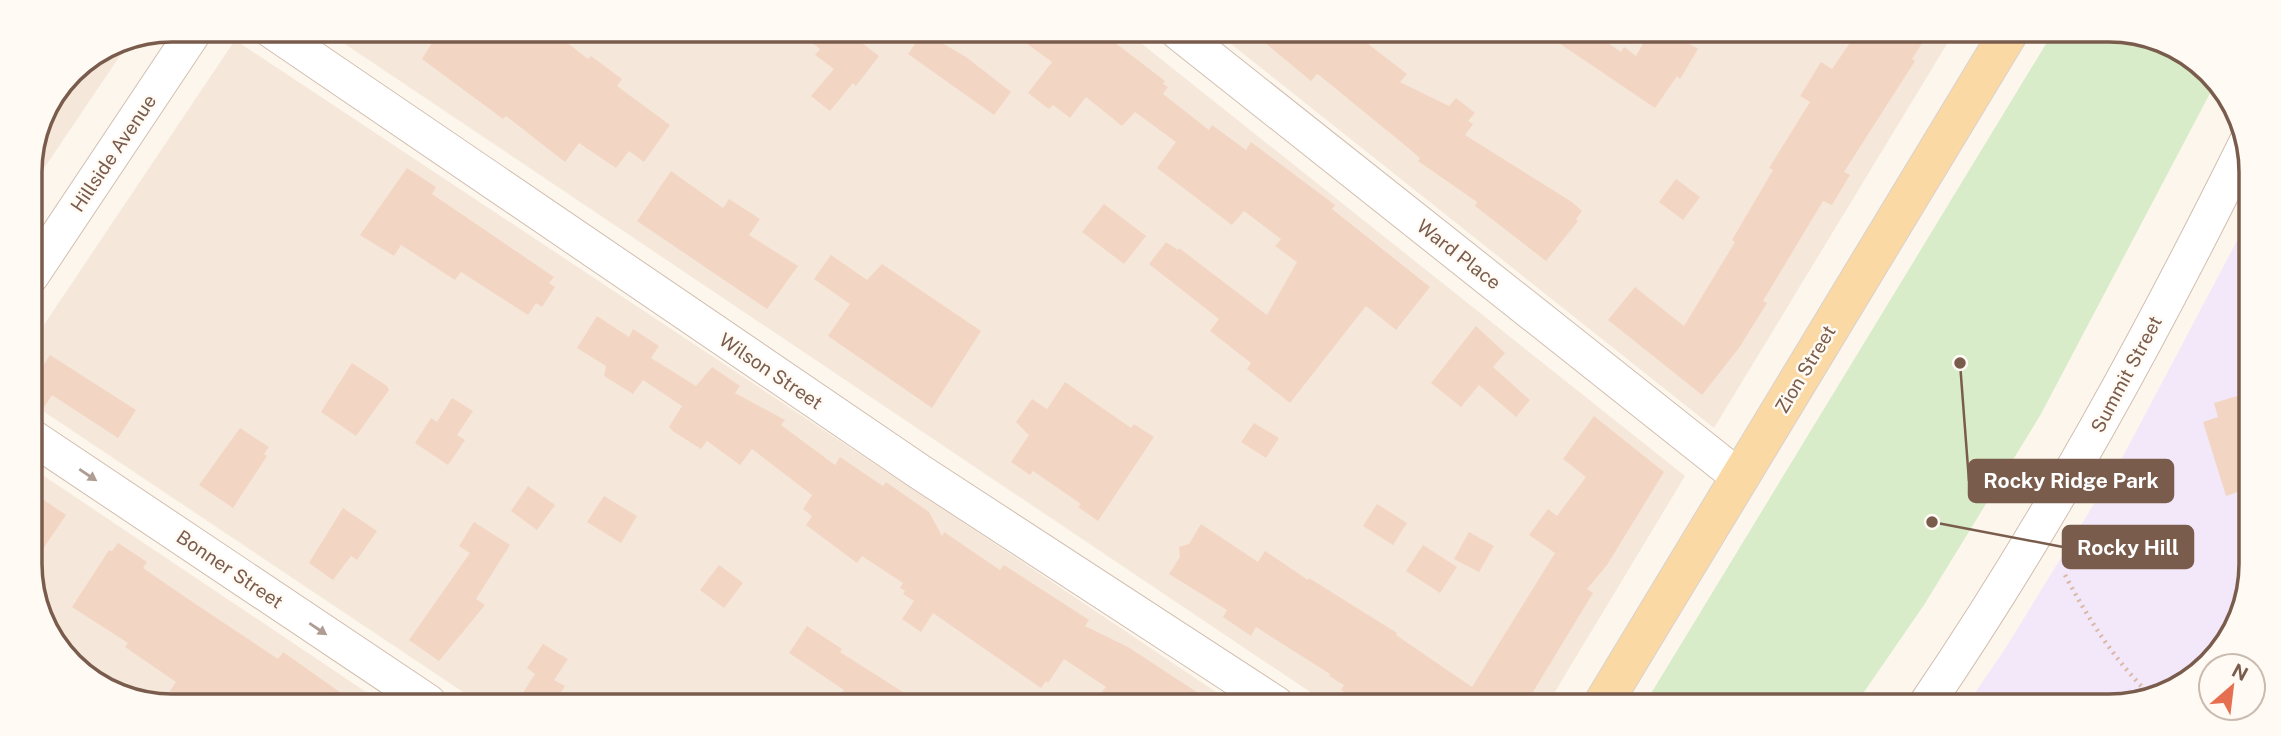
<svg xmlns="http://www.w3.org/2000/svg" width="2281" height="736" font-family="'Public Sans',sans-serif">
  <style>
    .residential { fill: #f5e8da }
    .education { fill: #f3e8fa }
    .green { fill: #d8ecc9 }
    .building { fill: #f3d5c3 }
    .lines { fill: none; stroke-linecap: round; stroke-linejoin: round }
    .minor-casing { stroke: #d1beb0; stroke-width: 37 }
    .major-casing { stroke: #dad1cd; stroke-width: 40 }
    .path { stroke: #d9b8a5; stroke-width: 4.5; stroke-dasharray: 2 5; stroke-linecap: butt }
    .minor { stroke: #fff; stroke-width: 35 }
    .major { stroke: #fbd9a5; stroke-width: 38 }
    .oneway { fill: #af9d94 }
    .labels { text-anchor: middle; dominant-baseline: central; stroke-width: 5; stroke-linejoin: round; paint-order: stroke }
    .street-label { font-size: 19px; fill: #7a5c4d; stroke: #fffaf3 }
    .rim { fill: none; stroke: #7a5c4d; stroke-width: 3.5 }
    .leader { fill: none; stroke: #7a5c4d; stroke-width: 2.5 }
    .callout-dot { fill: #7a5c4d; stroke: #fffaf3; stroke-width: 2.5 }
    .callout { fill: #7a5c4d; stroke: #7a5c4d; stroke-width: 2.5 }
    .callout-label { font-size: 21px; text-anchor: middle; font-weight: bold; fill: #fff }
  </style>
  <rect width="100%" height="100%" fill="#fdf6ec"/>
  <!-- residential -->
  <g class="residential">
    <path d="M324 30 1127 32 1685 476 1547 705 1328 704Z"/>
    <path d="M1216 32 1953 34 1714 428Z"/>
    <path d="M132 38 30 189V163L41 117 72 71 118 40Z"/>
    <path d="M235 40 961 521 1234 704 478 702 31 403V344Z"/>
    <path d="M32 468 381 702 135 701 65 658 32 591Z"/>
  </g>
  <!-- education -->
  <path class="education" d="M2248 220 2246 601 2196 677 2118 706H1966L2005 649 2121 460Z"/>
  <!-- green -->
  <path class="green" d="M2052 34 2146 35 2217 80 2041 414 1924 605 1855 705H1644Z"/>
  <!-- building -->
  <g class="building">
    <path d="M440 30 552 31 588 59 591 56 622 79 617 86 670 125 644 162 629 151 616 168 579 143 565 162 506 116 503 119 422 59Z"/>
    <path d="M797 31H846L879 56 856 86 853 83 830 111 811 96 834 69 815 55 820 49Z"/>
    <path d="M923 32 966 57 1011 92 994 115 908 54Z"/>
    <path d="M1011 32H1101L1165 81 1163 84 1168 87 1163 94 1209 130 1212 125 1246 150 1251 142 1335 205 1332 209 1430 287 1396 330 1366 306 1290 403 1247 369 1251 363 1210 331 1219 319 1149 264 1166 242 1178 250 1179 248 1267 315 1297 262 1275 246 1281 239 1244 211 1232 225 1157 168 1176 142 1135 112 1122 126 1086 97 1070 118 1053 105 1049 109 1028 93 1052 62Z"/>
    <path d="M1252 32 1354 33 1407 74 1400 82 1449 106 1456 98 1475 113 1468 121 1473 124 1465 135 1572 202 1582 211 1576 219 1578 221 1546 261 1475 206 1477 202 1418 161 1420 158 1407 147 1319 75 1317 74 1311 81Z"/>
    <path d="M1544 33H1594L1621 52 1624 47 1636 56 1649 33 1673 34 1698 49 1680 79 1677 76 1655 108Z"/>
    <path d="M1856 34H1928L1912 59 1915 61 1844 172 1850 175 1832 205 1823 201 1763 301 1767 303 1739 348 1702 395 1608 320 1635 287 1684 326 1735 242 1732 240 1773 170 1769 168 1810 102 1800 96 1821 62 1832 69Z"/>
    <path d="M407 168 436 187 432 194 554 277 549 283 555 287 542 307 536 303 528 315 461 272 455 280 401 245 394 256 360 235Z"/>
    <path d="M671 171 723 208 729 199 760 219 749 235 798 266 767 309 637 221Z"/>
    <path d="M1676 179 1700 197 1683 220 1659 202Z"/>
    <path d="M1104 204 1146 236 1124 264 1082 232Z"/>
    <path d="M831 255 867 280 882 264 981 331 932 408 828 336 850 304 814 279Z"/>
    <path d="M597 316 629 337 633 329 659 346 651 358 696 386 712 367 740 386 735 393 785 420 781 425 835 465 840 457 883 486 886 482 929 512 942 536 944 532 1000 570 1004 565 1089 620 1085 626 1128 647 1215 704H1120L1102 692 1106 687 1064 659 1048 683 1046 681 1041 688 933 613 921 632 902 619 914 601 903 594 905 591 900 588 903 583 862 556 857 563 806 525 812 516 803 509 812 495 752 449 740 465 707 441 701 449 674 432 669 427 682 406 643 380 633 394 604 376 606 366 577 348Z"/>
    <path d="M1476 326 1505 353 1493 367 1530 400 1516 417 1479 385 1461 407 1431 383Z"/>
    <path d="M50 355 136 410 118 438 52 395 42 410 36 377Z"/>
    <path d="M352 363 387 386 389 390 356 436 321 412Z"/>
    <path d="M1065 382 1131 428 1134 424 1154 437 1098 521 1078 507 1081 504 1033 471 1030 475 1011 462 1029 435 1016 422 1032 399 1047 409Z"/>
    <path d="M2247 393V489L2226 496 2203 422 2218 417 2214 403Z"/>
    <path d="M452 398 473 411 457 435 465 440 448 465 415 443 431 418 437 422Z"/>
    <path d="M1594 416 1664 472 1607 565 1587 589 1593 593 1525 705 1363 704 1341 690 1344 685 1329 676 1330 674 1256 627 1251 636 1223 617 1227 610 1169 574 1180 557 1179 547 1189 544 1201 524 1258 562 1265 551 1308 580 1309 578 1397 633 1396 635 1472 687 1555 553 1529 535 1548 509 1557 516 1586 477 1563 459Z"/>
    <path d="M1254 423 1279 438 1266 458 1241 442Z"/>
    <path d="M240 428 269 447 264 454 267 456 233 508 199 485Z"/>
    <path d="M528 486 555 505 537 530 511 511Z"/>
    <path d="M32 492 66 515 32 565Z"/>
    <path d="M604 496 637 516 621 543 587 522Z"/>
    <path d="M1377 504 1407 523 1393 545 1363 526Z"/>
    <path d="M343 508 377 531 357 560 351 556 333 580 309 563Z"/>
    <path d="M474 522 510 545 476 599 485 605 439 661 409 640 470 553 459 546Z"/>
    <path d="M1469 532 1494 546 1479 572 1454 559Z"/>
    <path d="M118 543 147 562 143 568 194 603 278 659 283 652 354 702 185 701 170 691 176 682 125 647 128 643 72 607 109 550 112 551Z"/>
    <path d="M1423 545 1457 567 1440 593 1406 571Z"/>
    <path d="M719 565 743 583 724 608 700 590Z"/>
    <path d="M807 626 842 649 840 652 920 703H835L844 690 789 653Z"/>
    <path d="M543 644 568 659 554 680 565 686 555 702H517L535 674 527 668Z"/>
  </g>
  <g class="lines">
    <!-- minor casing -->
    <g class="minor-casing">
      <g id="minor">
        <path d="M271 30 920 472 1276 704"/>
        <path d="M1178 32 1739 477"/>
        <path d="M31 276 195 30"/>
        <path d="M32 437 428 702"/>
        <path d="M1925 706C2047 527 2151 336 2247 142"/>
      </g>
    </g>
    <!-- major casing -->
    <g class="major-casing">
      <path id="major" d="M1602 705 2008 34"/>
    </g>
    <!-- path -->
    <path class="path" d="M2065 575C2089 620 2113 658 2149 694"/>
    <!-- minor -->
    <use href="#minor" class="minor"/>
    <!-- major -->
    <use href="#major" class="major"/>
  </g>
  <!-- one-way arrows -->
  <defs><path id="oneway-solid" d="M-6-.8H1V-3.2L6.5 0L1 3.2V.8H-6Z" transform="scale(1.75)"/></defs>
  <g class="oneway">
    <use href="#oneway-solid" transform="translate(88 475) rotate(34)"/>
    <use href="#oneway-solid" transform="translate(318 629) rotate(34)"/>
  </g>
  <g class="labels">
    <!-- street labels -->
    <g class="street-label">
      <text transform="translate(113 153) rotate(-56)">Hillside Avenue</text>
      <text transform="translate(1459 254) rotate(38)">Ward Place</text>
      <text transform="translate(1805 369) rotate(-59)">Zion Street</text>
      <text transform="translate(771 371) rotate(34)">Wilson Street</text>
      <text transform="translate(2126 374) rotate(-62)">Summit Street</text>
      <text transform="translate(230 569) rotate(34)">Bonner Street</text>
    </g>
  </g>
  <!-- crop -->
  <path d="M0 0H2281V736H0ZM172 42H2109A130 130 0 0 1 2239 172V564A130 130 0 0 1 2109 694H172A130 130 0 0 1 42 564V172A130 130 0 0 1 172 42Z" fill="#fffaf3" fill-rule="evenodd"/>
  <path class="rim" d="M172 42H2109A130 130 0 0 1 2239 172V564A130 130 0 0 1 2109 694H172A130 130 0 0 1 42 564V172A130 130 0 0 1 172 42Z"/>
  <!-- callouts -->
  <path class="leader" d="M1960 363L1969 481M1932 522L2063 547"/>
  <g class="callout-dot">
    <circle cx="1960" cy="363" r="7"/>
    <circle cx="1932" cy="522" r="7"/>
  </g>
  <g class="callout">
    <rect x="1969" y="460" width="204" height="42" rx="7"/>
    <rect x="2063" y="526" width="130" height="42" rx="7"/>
  </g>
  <g class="callout-label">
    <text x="2071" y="488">Rocky Ridge Park</text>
    <text x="2128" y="555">Rocky Hill</text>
  </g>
  <!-- north arrow -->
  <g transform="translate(2232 687) rotate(28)"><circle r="33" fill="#fffaf3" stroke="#cabbb1" stroke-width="2"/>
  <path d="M0-5L12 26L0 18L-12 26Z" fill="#e76f51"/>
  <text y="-10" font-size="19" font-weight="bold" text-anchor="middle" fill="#7a5c4d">N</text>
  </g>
</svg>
